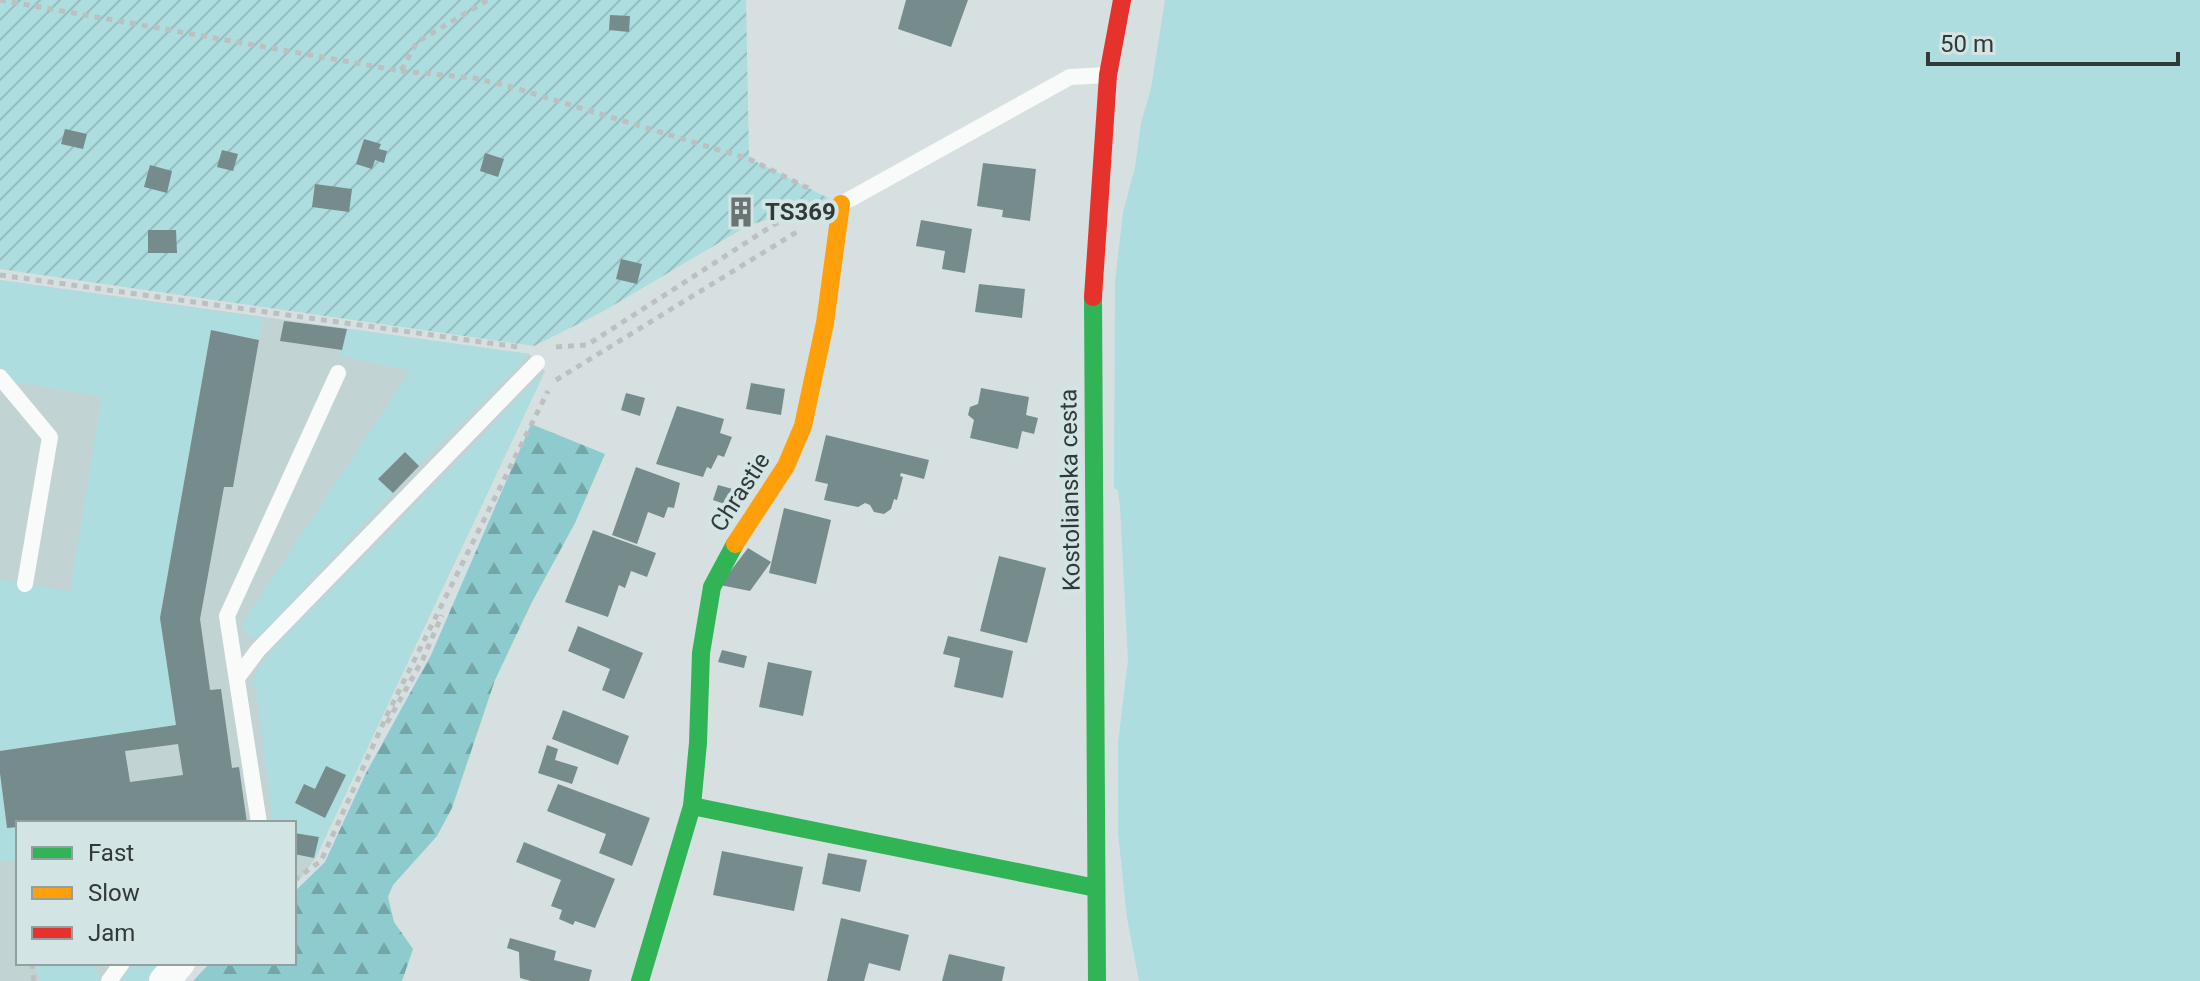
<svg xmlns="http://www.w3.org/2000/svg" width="2200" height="981" font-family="Roboto,sans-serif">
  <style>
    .built { fill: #c2d3d4 }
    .green { fill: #addddf }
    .forest { fill: url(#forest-firs) }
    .garden { fill: url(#garden-furrows) }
    .building { fill: #758b8c; fill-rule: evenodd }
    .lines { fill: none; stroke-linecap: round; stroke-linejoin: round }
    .path { stroke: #bcc0c0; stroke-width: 5; stroke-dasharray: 6 6; stroke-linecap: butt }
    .lane { stroke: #f9fafa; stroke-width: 16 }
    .street { stroke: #f9fafa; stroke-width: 30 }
    .fast { stroke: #30b455; stroke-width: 18 }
    .slow { stroke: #ff9f0a; stroke-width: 18 }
    .jam { stroke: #e5322d; stroke-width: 18 }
    .labels { text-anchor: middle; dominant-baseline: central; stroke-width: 8; stroke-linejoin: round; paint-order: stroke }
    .poi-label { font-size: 24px; font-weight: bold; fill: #323939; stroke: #d3e4e4; text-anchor: start }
    .street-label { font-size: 24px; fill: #323939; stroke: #d3e4e4 }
  </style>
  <defs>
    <pattern id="forest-firs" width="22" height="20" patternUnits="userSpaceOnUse" patternTransform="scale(2)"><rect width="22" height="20" fill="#8dcbce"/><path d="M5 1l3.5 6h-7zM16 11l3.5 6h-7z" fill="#74a6a8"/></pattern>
    <pattern id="garden-furrows" width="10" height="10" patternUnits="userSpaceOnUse" patternTransform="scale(2)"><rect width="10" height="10" fill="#addddf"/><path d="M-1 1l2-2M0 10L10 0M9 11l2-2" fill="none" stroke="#95bec0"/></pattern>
  </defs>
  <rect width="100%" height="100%" fill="#d7e0e0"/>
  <!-- built -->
  <path class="built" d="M0 280 529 354 545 371 315 859 298 882 294 880V823H18V963H180L164 981H0Z"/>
  <!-- green -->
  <g class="green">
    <path d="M1165 0H2200V981H1139L1127 918 1118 833V743L1128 660 1120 507 1118 490 1114 488 1115 282 1123 212 1135 167 1141 123 1151 88Z"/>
    <path d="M0 280 263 318 259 340 211 331 160 618 176 725 0 751V580L70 591 102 397 13 382 0 364Z"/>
    <path d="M347 329 529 354 419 466 405 452 379 479 393 493 259 635 252 638 244 631 243 622 410 371 340 356Z"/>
    <path d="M545 371 315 859 294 855V823H273L256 687 250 686 259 668 274 648Z"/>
    <path d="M0 773 7 828 18 827V862L12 860 0 862Z"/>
    <path d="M36 963H92L99 973 100 981H39Z"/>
    <path d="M134 963H165L147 981H121Z"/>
  </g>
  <!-- forest -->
  <path class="forest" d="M531 424 605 454 575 523 532 602 495 680 452 808 437 836 393 885 388 897 394 922 413 949 402 981H193L210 963H294V892L325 862 366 773 431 655Z"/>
  <!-- garden -->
  <path class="garden" d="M0 0H746L749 158 834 201 749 225 602 312 534 346 0 269Z"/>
  <!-- building -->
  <g class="building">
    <path d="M906 0H968L951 47 898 29Z"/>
    <path d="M610 15 630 16 629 32 609 30Z"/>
    <path d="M65 129 87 134 83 149 61 144Z"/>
    <path d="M364 139 381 144 379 149 387 151 384 163 375 160 372 169 356 164Z"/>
    <path d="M222 150 238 154 233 171 217 167Z"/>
    <path d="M485 153 504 159 498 177 480 171Z"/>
    <path d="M983 163 1036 169 1030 221 1002 217 1003 210 977 206Z"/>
    <path d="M150 165 172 171 167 193 144 187Z"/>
    <path d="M315 184 352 189 349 212 312 207Z"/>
    <path d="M746 202 748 221 737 222 734 204Z"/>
    <path d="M921 220 972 229 965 273 942 269 945 251 916 246Z"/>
    <path d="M148 230H176L177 253H148Z"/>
    <path d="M621 259 642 264 637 284 616 279Z"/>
    <path d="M979 284 1025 289 1022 318 975 312Z"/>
    <path d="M284 321 347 329 342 350 280 341Z"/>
    <path d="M211 330 259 340 233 487H224L200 619 210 690 221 689 232 768 239 767 247 823H70V820L52 823H18V827L7 828 0 773V751L176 725 160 618ZM178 744 183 775 130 782 125 751Z"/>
    <path d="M751 383 785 389 781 415 746 409Z"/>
    <path d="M981 388 1029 397 1026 415 1038 418 1034 434 1022 431 1018 449 970 438 974 420 968 415 970 407 978 404Z"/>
    <path d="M626 393 645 398 640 416 621 410Z"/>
    <path d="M677 406 724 419 720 433 732 437 724 457 718 455 711 469 707 467 703 477 656 464Z"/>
    <path d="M826 435 929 460 924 479 901 473 900 476 903 477 897 500 894 499 891 509 884 514 874 512 870 505 865 503 858 507 824 500 828 484 815 481Z"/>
    <path d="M405 452 419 466 393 493 378 479Z"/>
    <path d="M636 467 680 483 674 508 668 507 664 518 648 512 637 544 612 535Z"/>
    <path d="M718 485 744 492 739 509 713 500Z"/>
    <path d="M784 508 831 520 816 584 769 573Z"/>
    <path d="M593 530 656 553 647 577 631 571 625 588 619 585 608 617 565 602Z"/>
    <path d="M748 548 771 562 750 591 720 585Z"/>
    <path d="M999 556 1046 568 1027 643 980 631Z"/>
    <path d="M578 626 643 653 624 699 602 690 610 669 568 651Z"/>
    <path d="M948 636 1013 651 1003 698 954 687 960 658 943 654Z"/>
    <path d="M722 650 747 656 744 668 718 662Z"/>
    <path d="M768 662 812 671 803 716 759 707Z"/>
    <path d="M563 710 629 736 618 765 552 739Z"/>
    <path d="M547 745 558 749 555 760 578 767 572 784 538 773Z"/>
    <path d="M326 766 346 775 325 818 295 803 304 784 315 789Z"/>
    <path d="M558 784 650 818 632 866 599 853 606 834 547 811Z"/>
    <path d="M294 833 319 837 314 858 294 854Z"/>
    <path d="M524 842 615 879 595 928 575 921 573 925 559 919 562 910 551 906 561 880 516 862Z"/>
    <path d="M722 851 803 867 794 911 713 895Z"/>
    <path d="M828 853 867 860 860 892 822 884Z"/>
    <path d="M841 918 909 935 900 971 869 963 864 981H827Z"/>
    <path d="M510 938 556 951 554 960 592 970 589 981H531L520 978 519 952 507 948Z"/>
    <path d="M949 954 1005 967 1002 981H942Z"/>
  </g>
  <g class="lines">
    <!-- path -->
    <g class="path">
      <path d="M0 0 401 71 417 42 488 0"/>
      <path d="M401 71 474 78 508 86 749 159 808 188"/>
      <path d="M0 275 518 347"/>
      <path d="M556 347 587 345 775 224 800 214"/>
      <path d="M556 380 800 230"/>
      <path d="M387 723 423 659 442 615"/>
      <path d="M294 880 321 861 386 717 548 391"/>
      <path d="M32 963 34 981"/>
    </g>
    <!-- lane -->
    <g class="lane">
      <path d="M843 203 1070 77 1107 75"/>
      <path d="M0 377 50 437 25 584"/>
      <path d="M237 678 258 650 537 363"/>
      <path d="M259 823 227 616 338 373"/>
      <path d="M109 981 122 963"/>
    </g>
    <!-- street -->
    <path class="street" d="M164 981 180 963"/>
    <!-- fast -->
    <g class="fast">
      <path d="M1093 297 1097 981"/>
      <path d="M692 806 1096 888"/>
      <path d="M640 981 692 806 698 743 701 653 712 587 735 544"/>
    </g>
    <!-- slow -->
    <path class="slow" d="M735 544 786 466 803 426 825 323 841 204"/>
    <!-- jam -->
    <path class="jam" d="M1093 297 1108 75 1122 0"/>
  </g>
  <!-- icons -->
  <defs>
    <g id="building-bare" transform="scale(2.4)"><path d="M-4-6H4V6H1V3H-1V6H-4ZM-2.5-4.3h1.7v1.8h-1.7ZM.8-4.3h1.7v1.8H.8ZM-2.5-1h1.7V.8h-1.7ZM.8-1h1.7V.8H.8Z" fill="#6c7373" stroke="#d3e4e4" stroke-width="2.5" paint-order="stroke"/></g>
  </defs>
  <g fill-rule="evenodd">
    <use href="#building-bare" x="741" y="212"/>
  </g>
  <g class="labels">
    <!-- poi labels -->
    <g class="poi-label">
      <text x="765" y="212">TS369</text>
    </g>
    <!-- street labels -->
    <g class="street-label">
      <text transform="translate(1070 490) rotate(-91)">Kostolianska cesta</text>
      <text transform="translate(740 492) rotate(-57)">Chrastie</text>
    </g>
  </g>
  <!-- legend -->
  <rect x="16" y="821" width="280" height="144" fill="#d3e4e4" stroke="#93a0a0" stroke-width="2"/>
  <rect x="32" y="847" width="40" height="12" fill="#30b455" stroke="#93a0a0" stroke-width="2"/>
  <text x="88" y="861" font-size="24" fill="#323939">Fast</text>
  <rect x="32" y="887" width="40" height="12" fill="#ff9f0a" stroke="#93a0a0" stroke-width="2"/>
  <text x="88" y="901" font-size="24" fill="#323939">Slow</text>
  <rect x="32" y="927" width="40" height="12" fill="#e5322d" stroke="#93a0a0" stroke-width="2"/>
  <text x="88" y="941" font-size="24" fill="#323939">Jam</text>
  <!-- scale -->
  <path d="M1928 52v12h250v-12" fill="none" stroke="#323939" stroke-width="4"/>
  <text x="1940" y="52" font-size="24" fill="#323939" stroke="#d3e4e4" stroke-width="6" paint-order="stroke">50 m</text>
</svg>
